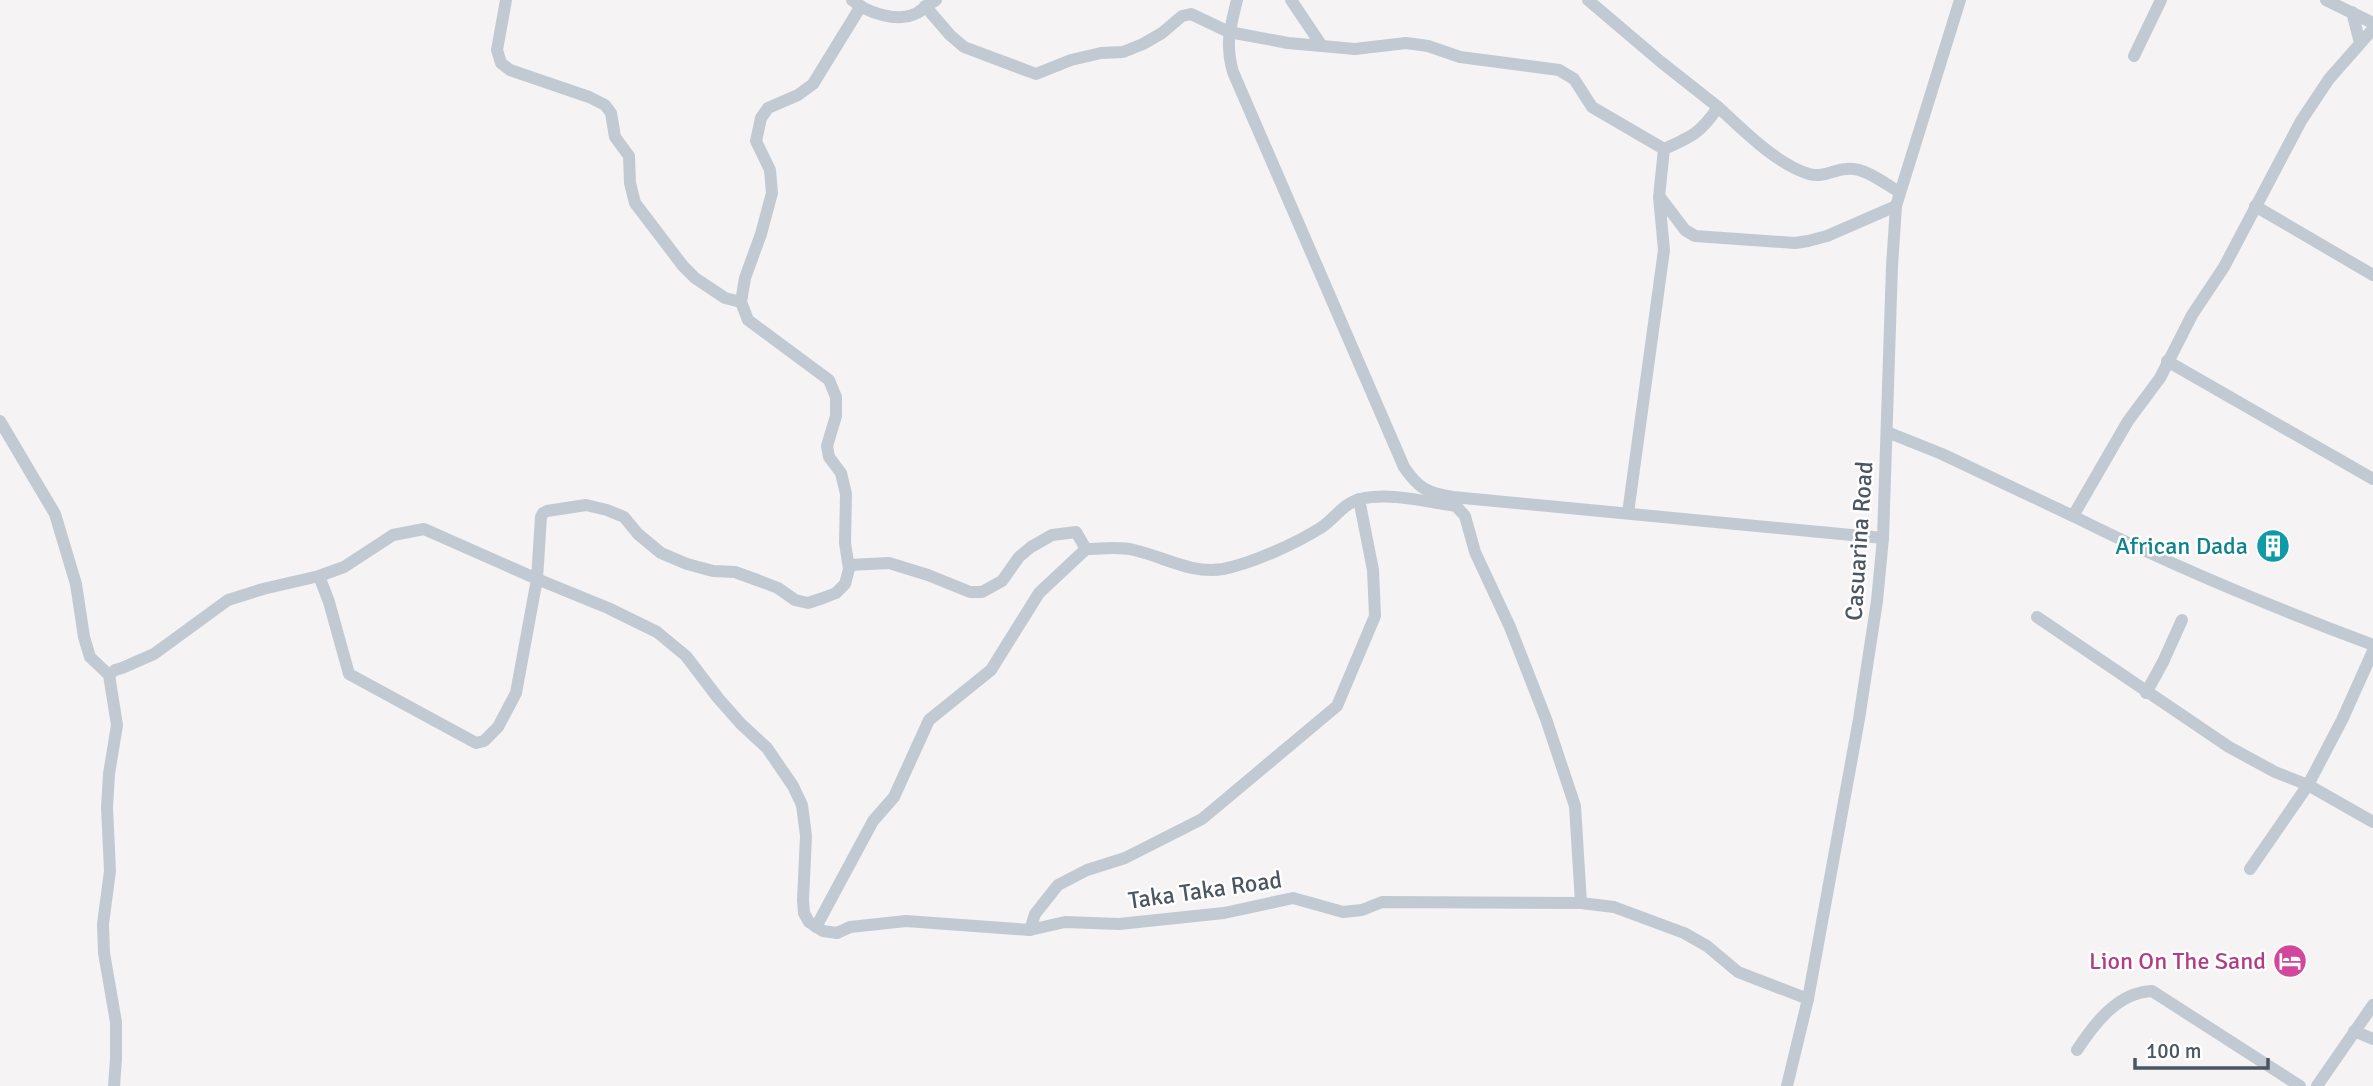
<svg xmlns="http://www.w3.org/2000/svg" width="2373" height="1086" font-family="Signika,sans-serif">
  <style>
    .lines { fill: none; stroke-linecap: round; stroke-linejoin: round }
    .minor { stroke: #c1cad2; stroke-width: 12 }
    .labels { text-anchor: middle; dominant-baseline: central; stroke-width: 5; stroke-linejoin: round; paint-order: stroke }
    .street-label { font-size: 24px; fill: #4a5661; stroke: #fff }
    .culture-label { font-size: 24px; fill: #0d838f; stroke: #fff; text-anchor: end }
    .hotel-label { font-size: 24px; fill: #b23c85; stroke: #fff; text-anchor: end }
  </style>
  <rect width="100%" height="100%" fill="#f5f3f3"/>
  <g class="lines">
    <!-- minor -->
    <g class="minor">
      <path d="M506 0 497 50 501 63 510 70 589 97 605 105 611 113 615 137 629 156 630 183 635 203 683 266 695 278 725 298 741 302"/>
      <path d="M852 0C867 13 898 23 917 13 923 9 930 4 936 0"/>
      <path d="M1237 0C1230 29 1225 43 1233 72L1404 467C1418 488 1427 493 1453 497L1883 538"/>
      <path d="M1291 0 1322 46"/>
      <path d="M1588 0 1661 62 1718 107C1701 133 1691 137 1664 149L1659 197 1664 250 1628 513"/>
      <path d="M2326 0 2373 23"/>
      <path d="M925 6 950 35 964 47 1036 74 1071 60 1101 53 1123 52 1143 44 1162 33 1182 16 1191 14 1229 32 1288 43 1355 49 1406 43 1428 46 1460 57 1559 70 1574 79 1592 107 1664 149"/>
      <path d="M2352 12 2360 43"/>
      <path d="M2373 29 2329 79 2301 121 2224 267 2192 315 2160 378 2128 421 2073 516C2170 565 2272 607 2373 645"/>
      <path d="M2134 56 2161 0"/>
      <path d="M1718 107C1743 130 1776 164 1809 174 1823 178 1833 170 1846 169 1865 167 1884 183 1899 192"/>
      <path d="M1660 197 1685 230 1695 236 1795 243 1808 241 1827 236 1896 206"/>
      <path d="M2255 206 2373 275"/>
      <path d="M2167 361 2373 479"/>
      <path d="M0 421 55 514 76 584 84 637 90 657 109 675"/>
      <path d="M1887 432 1942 454 2073 516"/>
      <path d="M1086 549C1101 549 1120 546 1134 550 1165 557 1190 574 1223 569 1251 564 1297 543 1322 527 1335 518 1344 503 1360 499 1391 492 1426 502 1456 506L1465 516 1475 552 1510 627 1546 719 1575 806 1581 903"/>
      <path d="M319 576 329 602 349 674 476 743 484 741 498 727 516 693 537 579 541 517 543 513 547 511 586 505 607 510 624 517 638 534 661 553 687 564 713 571 735 572 757 580 778 588 795 600 808 603 823 598 836 593 845 584 849 569 845 543 846 494 841 473 829 457 827 446 836 416V397L829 380 748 320 741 302 745 278 761 234 772 193 770 170 756 141 761 118 768 108 798 95 813 84 861 6"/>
      <path d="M2037 617 2229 747 2275 772 2308 785 2373 822"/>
      <path d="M2146 693 2163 662 2182 620"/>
      <path d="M2250 869 2308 785 2342 720 2373 651"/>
      <path d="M816 927 873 821 894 797 929 720 991 670 1039 593 1086 549 1076 532 1052 535 1031 547 1019 557 1002 581 982 592H970L928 575 889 563 849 565"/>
      <path d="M1030 930 1035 914 1058 885 1087 870 1125 858 1202 819 1337 706 1375 616 1373 570 1359 499"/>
      <path d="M2354 1031 2373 1039"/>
      <path d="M2077 1050C2094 1024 2118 992 2152 991L2300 1086"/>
      <path d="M114 1086 116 1059V1022L104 953 103 924 110 871 107 807 109 774 117 725 109 675 115 670 122 668 154 654 228 600 263 589 319 576 344 567 393 535 424 529 537 579 608 608 657 632 686 656 718 698 741 724 767 748 793 786 802 805 806 836 803 900 804 913 809 922 823 931 837 933 850 927 906 921 1030 930 1065 922 1119 924 1224 913 1293 898 1343 912 1362 910 1382 902 1581 903 1614 907 1684 933 1707 946 1738 972 1808 999"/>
      <path d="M1787 1086 1808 999 1859 719 1877 601 1883 538 1892 266 1896 206 1960 0"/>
      <path d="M2317 1086 2373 1005"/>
    </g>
  </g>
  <!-- icons -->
  <defs>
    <g id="building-disc" transform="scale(1.75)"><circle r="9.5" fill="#0f9aa8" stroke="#fff"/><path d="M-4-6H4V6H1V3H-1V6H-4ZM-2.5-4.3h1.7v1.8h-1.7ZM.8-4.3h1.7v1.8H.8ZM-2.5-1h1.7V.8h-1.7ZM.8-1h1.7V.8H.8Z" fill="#fff"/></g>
    <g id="hotel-disc" transform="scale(1.75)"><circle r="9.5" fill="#d1479c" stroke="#fff"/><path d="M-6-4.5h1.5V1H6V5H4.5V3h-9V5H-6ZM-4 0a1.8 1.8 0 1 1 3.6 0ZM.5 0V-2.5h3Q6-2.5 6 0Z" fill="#fff"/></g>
  </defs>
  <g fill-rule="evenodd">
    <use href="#building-disc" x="2273" y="546"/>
    <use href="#hotel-disc" x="2290" y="961"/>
  </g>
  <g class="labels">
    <!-- street labels -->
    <g class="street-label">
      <text transform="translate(1859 541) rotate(-86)">Casuarina Road</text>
      <text transform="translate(1205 890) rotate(-8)">Taka Taka Road</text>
    </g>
    <!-- culture labels -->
    <g class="culture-label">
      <text x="2248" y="546">African Dada</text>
    </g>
    <!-- hotel labels -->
    <g class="hotel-label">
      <text x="2266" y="961">Lion On The Sand</text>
    </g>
  </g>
  <!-- scale -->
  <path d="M2135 1058v10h133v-10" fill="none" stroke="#4a5661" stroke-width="3.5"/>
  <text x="2146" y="1058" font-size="21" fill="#4a5661" stroke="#ffffff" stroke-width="5" paint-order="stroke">100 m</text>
</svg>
